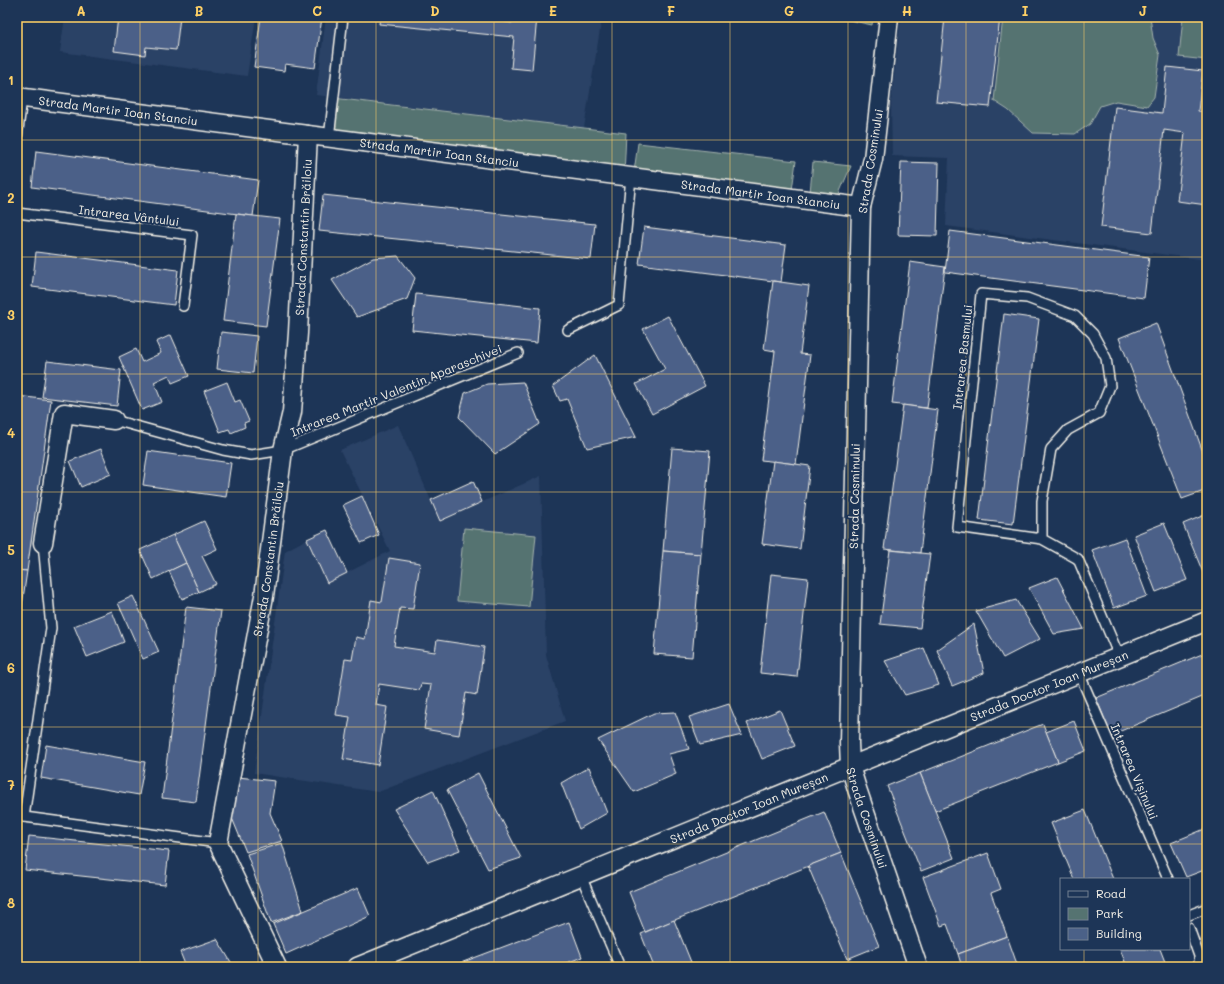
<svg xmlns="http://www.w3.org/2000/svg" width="1224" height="984" font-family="Mali,sans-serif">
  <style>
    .built { fill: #2b4266 }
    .green { fill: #557371; stroke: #a4b2ac }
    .building { fill: #4b6188; stroke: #f4f1e8 }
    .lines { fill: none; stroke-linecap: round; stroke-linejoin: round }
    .lane-casing { stroke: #f4f1e8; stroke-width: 12 }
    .street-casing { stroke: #f4f1e8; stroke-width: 21 }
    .lane { stroke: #1d3557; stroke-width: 9 }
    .street { stroke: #1d3557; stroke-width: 18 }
    .grid { fill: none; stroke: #ffd166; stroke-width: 1; stroke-opacity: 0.55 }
    .labels { text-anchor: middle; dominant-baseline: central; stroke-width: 4; stroke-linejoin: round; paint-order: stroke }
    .street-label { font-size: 12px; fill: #f4f1e8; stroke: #1d3557 }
    .neatline { fill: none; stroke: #ffd166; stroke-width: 1.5 }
    .grid-label { font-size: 13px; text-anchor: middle; font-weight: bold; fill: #ffd166 }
  </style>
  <rect width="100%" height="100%" fill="#1d3557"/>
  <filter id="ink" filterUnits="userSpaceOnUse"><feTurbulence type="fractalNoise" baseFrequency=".025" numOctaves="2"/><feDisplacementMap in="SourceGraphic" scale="8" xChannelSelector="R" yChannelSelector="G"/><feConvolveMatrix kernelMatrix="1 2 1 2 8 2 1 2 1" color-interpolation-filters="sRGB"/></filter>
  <g filter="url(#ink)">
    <!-- built -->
    <g class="built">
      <path d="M65 17H256L247 76 60 52Z"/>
      <path d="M326 17H602L584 128 316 95Z"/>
      <path d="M901 17H1207V260L946 226 949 158 892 156 891 102Z"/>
      <path d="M398 425 440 521 541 476 546 655 565 721 378 792 254 773 285 551 307 539 327 583 390 551 340 450Z"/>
    </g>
    <!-- green -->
    <g class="green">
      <path d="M835 17H873L872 25Z"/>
      <path d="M1003 17H1150L1153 38 1160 55 1154 97 1147 106 1116 101 1100 106 1090 124 1075 134 1033 133 1008 110 994 101Z"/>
      <path d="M1183 17H1207V60L1179 57Z"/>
      <path d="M333 98 626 133 624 176 329 138Z"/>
      <path d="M638 143 796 161 792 190 634 172Z"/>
      <path d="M813 162 851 166 838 196 810 192Z"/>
      <path d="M464 528 536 535 529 607 457 601Z"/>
    </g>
    <!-- building -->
    <g class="building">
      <path d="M118 17H180L176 50 146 47 145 55 114 51Z"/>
      <path d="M261 17H322L315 68 285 64 284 71 254 67Z"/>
      <path d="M380 17H506L505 22 512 23 513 17H537L532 70 511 68 514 37 379 24Z"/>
      <path d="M945 17H1000L990 107 936 102Z"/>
      <path d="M1167 67 1203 71 1198 111 1207 112V205L1177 201 1185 133 1164 130 1152 233 1101 227 1115 107 1162 113Z"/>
      <path d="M36 151 258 180 253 216 32 187Z"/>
      <path d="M901 162 939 163 937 236 898 235Z"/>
      <path d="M323 195 595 224 591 259 319 231Z"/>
      <path d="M236 214 280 219 266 326 223 321Z"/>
      <path d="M644 227 786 245 781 282 639 264Z"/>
      <path d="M950 231 1149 257 1144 298 945 272Z"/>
      <path d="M36 252 178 270 174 305 32 287Z"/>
      <path d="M398 256 415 278 407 299 357 317 332 280 373 258Z"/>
      <path d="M910 262 945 267 927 408 892 404Z"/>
      <path d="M773 281 809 286 800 354 810 355 796 464 761 460 775 351 764 349Z"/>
      <path d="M416 294 540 308 537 343 412 330Z"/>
      <path d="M1004 314 1039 319 1013 524 979 520Z"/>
      <path d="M668 316 705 386 652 414 636 384 665 369 643 329Z"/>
      <path d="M1156 323 1207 463V490L1182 499 1119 338Z"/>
      <path d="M221 332 257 336 253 373 217 369Z"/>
      <path d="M171 335 189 376 172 383 169 375 154 382 162 402 142 410 119 357 136 349 142 362 161 353 156 342Z"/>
      <path d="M595 355 636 437 587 448 567 399 560 401 553 386Z"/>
      <path d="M47 361 121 370 117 406 42 397Z"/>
      <path d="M227 382 235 402 240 400 249 421 244 423 245 427 231 433 229 429 220 432 204 391Z"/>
      <path d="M523 382 540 424 495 454 459 417 465 393 487 384Z"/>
      <path d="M17 396 51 400 27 571 17 570Z"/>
      <path d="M903 405 938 410 920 553 884 549Z"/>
      <path d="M672 448 710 451 701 554 663 551Z"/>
      <path d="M101 449 111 474 81 487 70 461Z"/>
      <path d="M148 451 231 463 226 497 143 485Z"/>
      <path d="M773 461 810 466 800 549 762 544Z"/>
      <path d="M473 481 482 502 440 521 431 500Z"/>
      <path d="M362 496 379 535 361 543 343 505Z"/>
      <path d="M1207 514V574L1204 575 1183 524Z"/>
      <path d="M204 521 217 549 202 556 216 584 199 592 173 535Z"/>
      <path d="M1164 523 1187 580 1156 592 1134 535Z"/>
      <path d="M327 530 347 573 327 583 307 539Z"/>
      <path d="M173 535 186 563 153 579 140 550Z"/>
      <path d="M1125 538 1147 596 1114 608 1092 550Z"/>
      <path d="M890 550 930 554 920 628 880 624Z"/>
      <path d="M663 551 701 554 692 657 654 654Z"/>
      <path d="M389 558 420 563 413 609 400 608 394 646 435 652 437 640 484 647 477 695 466 693 459 735 424 729 431 685 421 684 419 690 379 684 376 705 387 707 378 765 343 759 350 717 336 715 345 659 352 660 356 637 365 639 371 600 382 602Z"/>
      <path d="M186 563 199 592 182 599 169 571Z"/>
      <path d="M17 570 27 571 17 640Z"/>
      <path d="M771 574 808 578 797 677 760 673Z"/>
      <path d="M1057 577 1084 629 1054 634 1029 588Z"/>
      <path d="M133 596 159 652 143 659 118 603Z"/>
      <path d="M1016 600 1040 639 1003 658 976 611Z"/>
      <path d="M186 607 221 611 196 802 162 798Z"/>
      <path d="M112 611 124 642 87 657 74 626Z"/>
      <path d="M974 624 984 673 952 686 937 650Z"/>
      <path d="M924 648 939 685 905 695 885 661Z"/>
      <path d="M1207 652V695L1111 735 1096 698Z"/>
      <path d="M729 704 742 735 700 745 689 717Z"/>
      <path d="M780 710 795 746 762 759 747 723Z"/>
      <path d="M675 712 689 749 669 754 676 774 634 792 598 740 654 713Z"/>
      <path d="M1074 721 1086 751 1058 762 1046 732Z"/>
      <path d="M1043 724 1058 762 935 811 920 773Z"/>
      <path d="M46 745 145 762 139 795 41 778Z"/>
      <path d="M589 767 607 813 579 829 561 783Z"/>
      <path d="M478 773 521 858 488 869 447 790Z"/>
      <path d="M920 773 954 858 921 871 887 786Z"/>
      <path d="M238 777 275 781 270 813 282 841 246 852 232 818Z"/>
      <path d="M433 790 460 850 428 862 394 809Z"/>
      <path d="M1085 810 1113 879H1074L1051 823Z"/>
      <path d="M824 812 841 853 645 932 629 892Z"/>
      <path d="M1207 828V869L1186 877 1171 843Z"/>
      <path d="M29 836 169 851 165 885 25 870Z"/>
      <path d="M282 843 303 911 271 923 247 854Z"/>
      <path d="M841 853 879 946 847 959 808 866Z"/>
      <path d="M988 853 1001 889 991 893 1007 936 958 954 947 924 941 926 923 877Z"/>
      <path d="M358 888 370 916 286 954 273 924Z"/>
      <path d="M674 920 693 967H654L641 934Z"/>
      <path d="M569 922 582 957 556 967H450Z"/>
      <path d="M1007 936 1018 967H962L958 954Z"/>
      <path d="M217 939 234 967H186L180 952Z"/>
      <path d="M1120 949H1160L1167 967H1127Z"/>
      <path d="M1125 962 1127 967H1111Z"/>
    </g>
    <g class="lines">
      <!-- lane casing -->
      <g class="lane-casing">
        <g id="lane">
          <path d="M17 138 22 98"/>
          <path d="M329 138 343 17"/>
          <path d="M17 213 192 235 183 306"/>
          <path d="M568 330 619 305 631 177"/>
          <path d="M114 420 223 450 251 455 283 450 518 353"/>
          <path d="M1042 539V501L1051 449 1068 430 1099 413 1110 386 1106 358 1093 334 1075 316 1027 298 981 294 957 527 1042 539 1078 559 1119 656"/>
          <path d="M1079 673 1168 879"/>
          <path d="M17 816 218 843"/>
          <path d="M24 817 51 628 43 543"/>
          <path d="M581 876 620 967"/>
          <path d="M1189 915 1207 908"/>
          <path d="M1189 928 1199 956V967"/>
        </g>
      </g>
      <!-- street casing -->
      <g class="street-casing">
        <g id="street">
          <path id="s1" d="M889 17 873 159 861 207 849 743 850 766 857 789 918 967"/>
          <path id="s2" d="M17 97 861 207"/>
          <path d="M43 543 64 413 114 420"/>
          <path id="s3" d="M277 967 218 843 264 596 283 450 292 412 298 333 308 135"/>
          <path id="s4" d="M357 967 1207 621"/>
        </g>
      </g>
      <!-- lane -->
      <use href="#lane" class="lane"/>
      <!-- street -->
      <use href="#street" class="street"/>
    </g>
  </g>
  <!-- grid -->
  <path class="grid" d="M140 17V967M258 17V967M376 17V967M494 17V967M612 17V967M730 17V967M848 17V967M966 17V967M1084 17V879M17 140H1207M17 257H1207M17 374H1207M17 492H1207M17 610H1207M17 727H1207M17 844H1207M1084 949V967"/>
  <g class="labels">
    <!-- street labels -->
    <g class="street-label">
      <text stroke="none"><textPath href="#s2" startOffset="102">Strada Martir Ioan Stanciu</textPath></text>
      <text stroke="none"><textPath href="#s2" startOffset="426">Strada Martir Ioan Stanciu</textPath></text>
      <text transform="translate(870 161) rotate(-81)">Strada Cosminului</text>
      <text stroke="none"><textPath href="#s2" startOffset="750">Strada Martir Ioan Stanciu</textPath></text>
      <text transform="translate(129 215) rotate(7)">Intrarea Vântului</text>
      <text stroke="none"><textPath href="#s3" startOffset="750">Strada Constantin Brăiloiu</textPath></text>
      <text transform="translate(962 357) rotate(-84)">Intrarea Basmului</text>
      <text transform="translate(396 390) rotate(-22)">Intrarea Martir Valentin Aparaschivei</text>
      <text transform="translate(854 496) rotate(-89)">Strada Cosminului</text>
      <text stroke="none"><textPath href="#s3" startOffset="426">Strada Constantin Brăiloiu</textPath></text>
      <text stroke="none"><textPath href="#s4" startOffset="747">Strada Doctor Ioan Mureșan</textPath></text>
      <text transform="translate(1135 771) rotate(67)">Intrarea Vișinului</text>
      <text stroke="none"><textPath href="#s4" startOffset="423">Strada Doctor Ioan Mureșan</textPath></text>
      <text stroke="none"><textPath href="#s1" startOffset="806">Strada Cosminului</textPath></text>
    </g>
  </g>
  <!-- margin -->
  <rect width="1224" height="984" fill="none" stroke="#1d3557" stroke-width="44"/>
  <!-- legend -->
  <rect x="1060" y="878" width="130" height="72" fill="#1d3557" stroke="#738091"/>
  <rect x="1068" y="891" width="20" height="6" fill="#1d3557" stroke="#738091"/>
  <text x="1096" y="898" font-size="12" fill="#f4f1e8">Road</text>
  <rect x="1068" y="908" width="20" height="12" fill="#557371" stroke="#738091"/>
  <text x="1096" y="918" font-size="12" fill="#f4f1e8">Park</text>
  <rect x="1068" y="928" width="20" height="12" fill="#4b6188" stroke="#738091"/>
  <text x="1096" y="938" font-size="12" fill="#f4f1e8">Building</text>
  <rect x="22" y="22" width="1180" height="940" class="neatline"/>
  <g class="grid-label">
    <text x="81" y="16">A</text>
    <text x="199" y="16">B</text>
    <text x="317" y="16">C</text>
    <text x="435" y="16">D</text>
    <text x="553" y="16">E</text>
    <text x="671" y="16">F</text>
    <text x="789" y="16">G</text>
    <text x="907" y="16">H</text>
    <text x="1025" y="16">I</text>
    <text x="1143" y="16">J</text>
    <text x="11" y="85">1</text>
    <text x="11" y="203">2</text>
    <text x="11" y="320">3</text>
    <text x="11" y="438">4</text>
    <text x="11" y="555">5</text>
    <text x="11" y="673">6</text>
    <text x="11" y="790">7</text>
    <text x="11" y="908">8</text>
  </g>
</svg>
